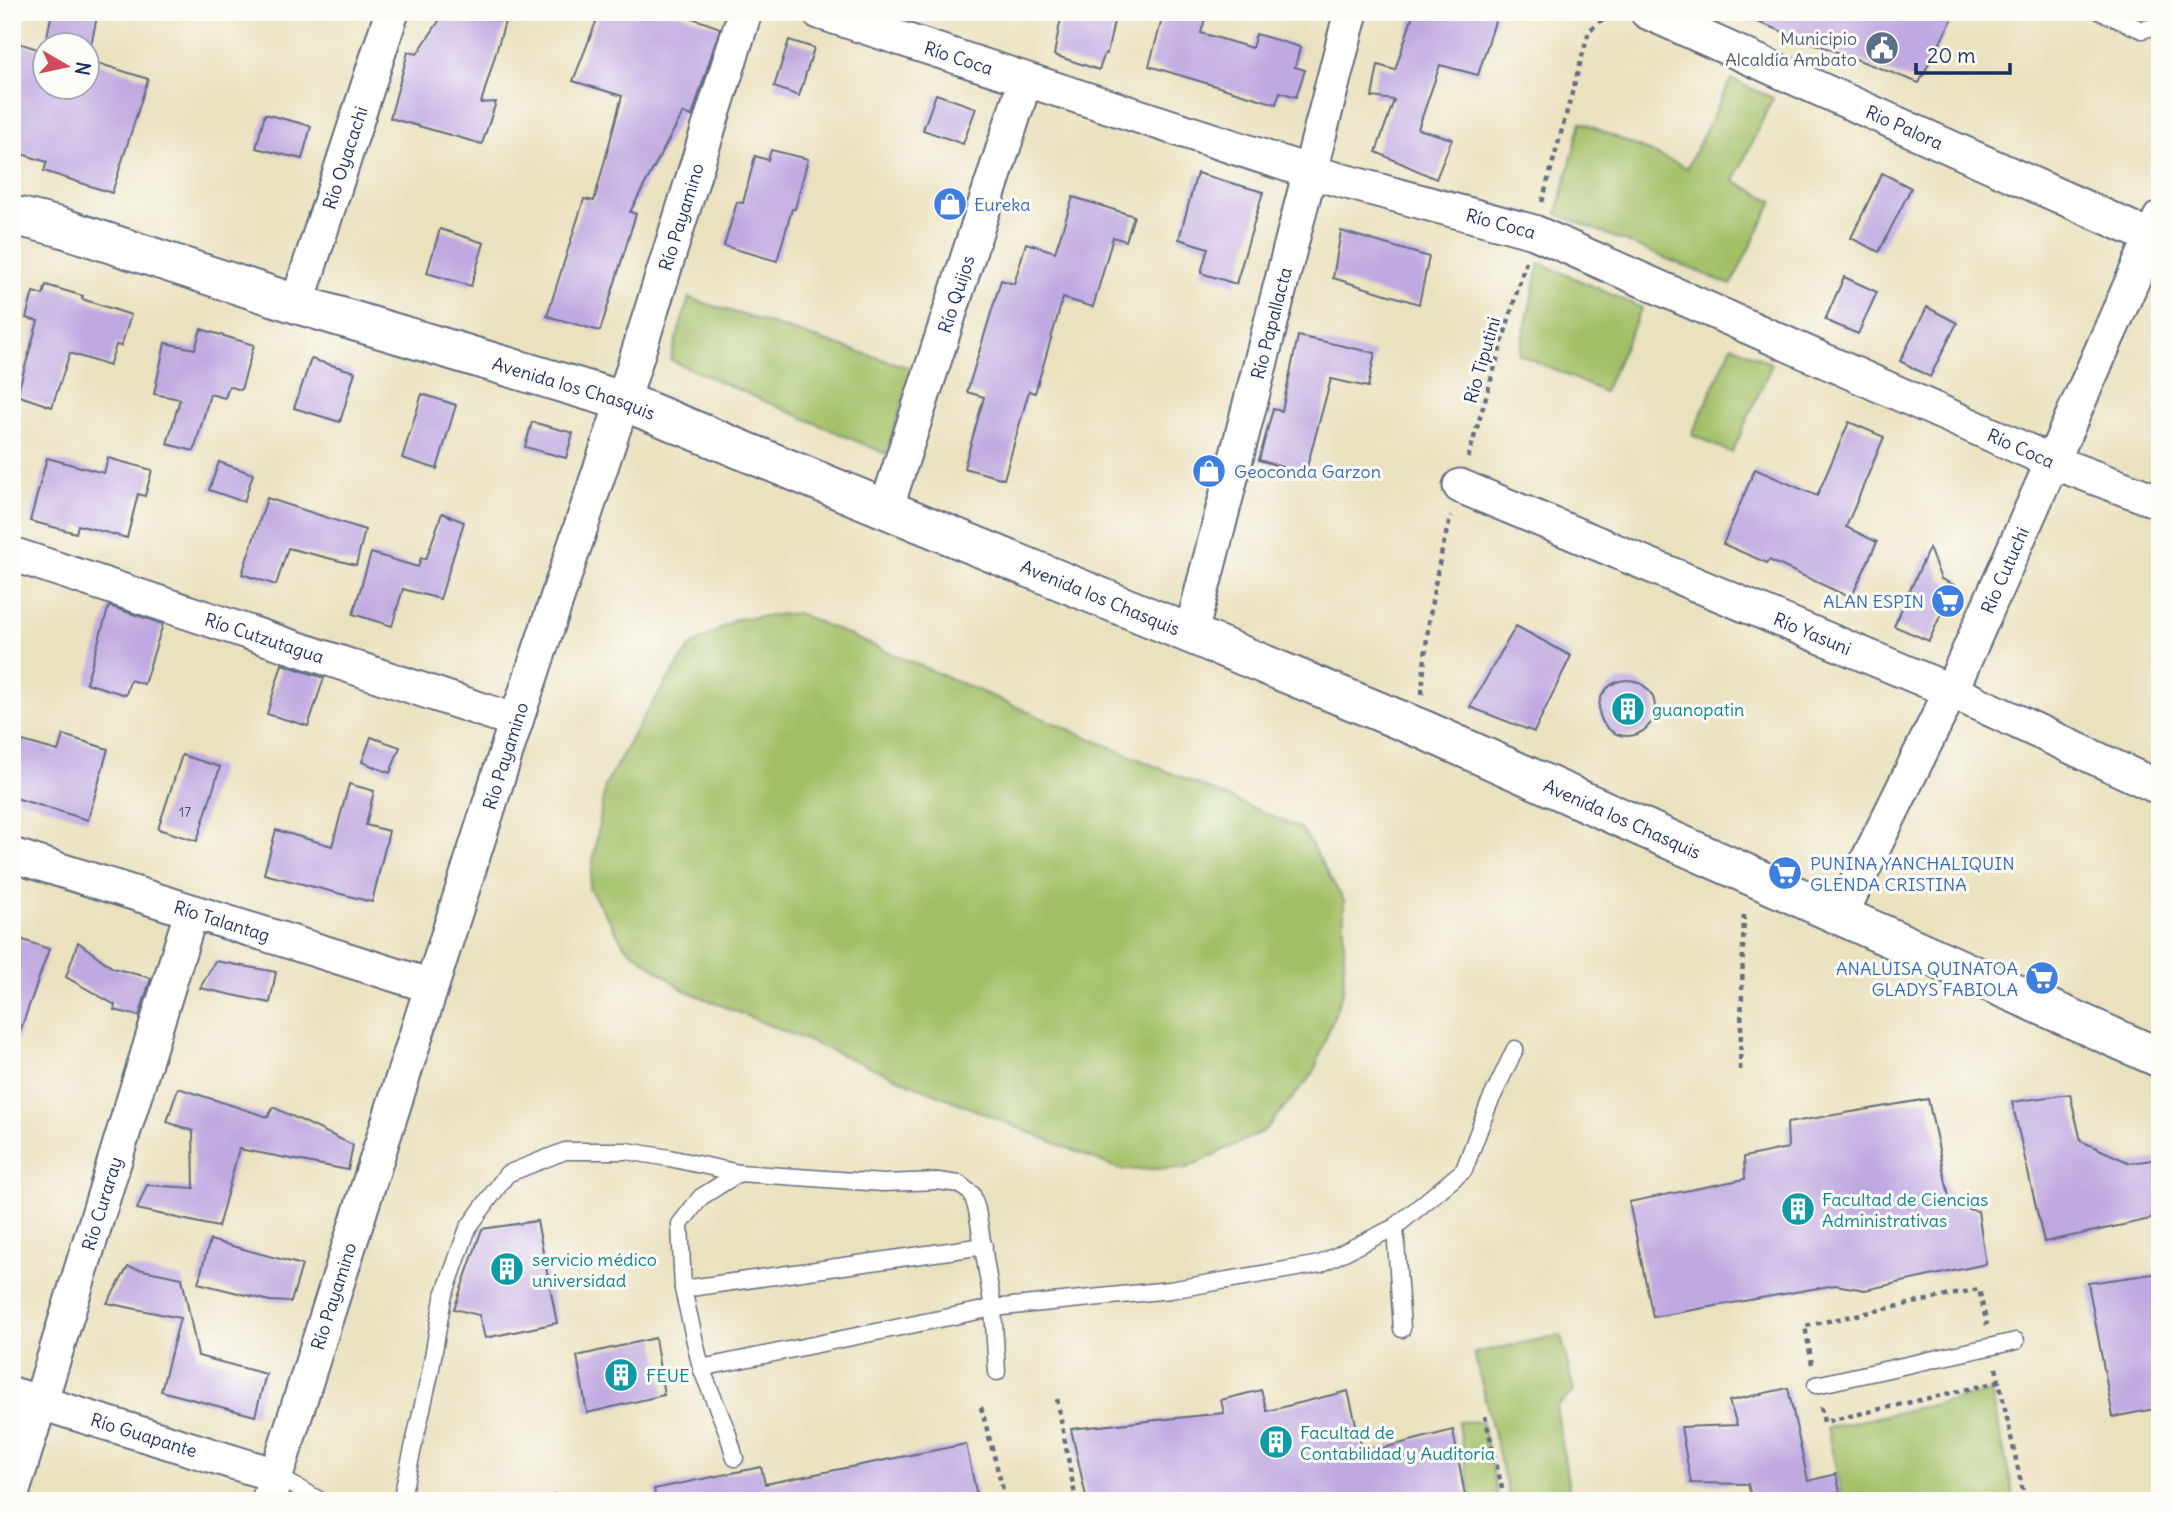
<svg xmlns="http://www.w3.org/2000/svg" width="2172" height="1513" font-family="Delius,sans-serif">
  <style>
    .green { fill: #a3bf66; stroke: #5f7762; stroke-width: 2 }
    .building { fill: #bfa9e1 }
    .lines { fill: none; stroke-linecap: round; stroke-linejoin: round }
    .lane-casing { stroke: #636d80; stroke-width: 19 }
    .street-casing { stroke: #636d80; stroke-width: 37 }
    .secondary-casing { stroke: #636d80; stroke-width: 42 }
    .path { stroke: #636d80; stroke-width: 4.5; stroke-dasharray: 5 5; stroke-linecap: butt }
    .lane { stroke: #fff; stroke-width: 16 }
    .street { stroke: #fff; stroke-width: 33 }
    .secondary { stroke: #fff; stroke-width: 38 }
    .labels { text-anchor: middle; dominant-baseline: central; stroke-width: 6; stroke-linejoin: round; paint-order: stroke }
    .number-label { font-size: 14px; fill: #444e7f }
    .service-label { font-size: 18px; fill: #4e5e75; stroke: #fdfcf7; text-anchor: end }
    .street-label { font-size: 18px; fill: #1b2f5e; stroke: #fdfcf7 }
    .shop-label { font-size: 18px; fill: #366cbe; stroke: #fdfcf7; text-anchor: start }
    .culture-label { font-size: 18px; fill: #0d838f; stroke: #fdfcf7; text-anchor: start }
  </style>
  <rect width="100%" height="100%" fill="#fdfcf7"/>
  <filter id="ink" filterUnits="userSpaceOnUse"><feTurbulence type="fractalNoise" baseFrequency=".0143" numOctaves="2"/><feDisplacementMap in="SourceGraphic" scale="14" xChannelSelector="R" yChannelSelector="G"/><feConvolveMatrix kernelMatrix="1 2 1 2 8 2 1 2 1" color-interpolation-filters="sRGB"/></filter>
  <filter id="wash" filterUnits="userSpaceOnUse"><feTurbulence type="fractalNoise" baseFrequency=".00686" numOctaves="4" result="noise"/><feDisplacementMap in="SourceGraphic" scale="28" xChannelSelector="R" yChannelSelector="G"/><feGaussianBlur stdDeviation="1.57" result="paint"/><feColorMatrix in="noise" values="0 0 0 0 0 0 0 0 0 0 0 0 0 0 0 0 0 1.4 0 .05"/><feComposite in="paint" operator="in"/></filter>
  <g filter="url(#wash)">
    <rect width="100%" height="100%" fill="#eae1be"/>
    <!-- green -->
    <g class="green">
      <path d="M1731 79 1773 98 1734 181 1773 201 1731 285 1557 214 1581 122 1687 168Z"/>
      <path d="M1540 263 1642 308 1604 392 1519 354Z"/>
      <path d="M689 298 913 369 886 454 670 360Z"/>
      <path d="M1732 345 1772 364 1732 453 1692 435Z"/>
      <path d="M797 613 1302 829 1344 901V988L1313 1074 1265 1130 1187 1168 1121 1170 684 990 625 946 589 888 605 786 644 716 690 647 736 619Z"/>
      <path d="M1561 1335 1574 1391 1556 1407 1571 1501H1510L1474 1353Z"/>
      <path d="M1991 1392 2015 1501H1843L1827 1428Z"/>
      <path d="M1481 1421 1499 1501H1472L1458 1422Z"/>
    </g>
    <g id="blocks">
      <!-- building -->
      <g class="building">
        <path d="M52 12H98L88 60V46H46V88H88V60L148 79 112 193 44 171 47 162 12 151V41L44 51Z"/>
        <path d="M445 12H470L505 22 481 103 496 102 482 144 390 118 408 52 417 54Z"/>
        <path d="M600 12H676L720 28 692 116 683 113 630 212 636 214 600 331 547 316 584 199 594 201 622 96 573 81Z"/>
        <path d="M1062 12H1116L1107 54 1105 53 1099 70 1054 55Z"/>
        <path d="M1164 12H1207L1201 33 1252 48 1256 34 1300 47 1295 67 1305 70 1296 97 1280 92 1276 104 1149 66Z"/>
        <path d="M1414 12H1498L1478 75 1440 65 1418 129 1452 139 1436 179 1376 152 1394 100 1372 97 1378 65 1395 70Z"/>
        <path d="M1739 12H1956L1919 83 1739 15Z"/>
        <path d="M789 40 814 48 799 96 774 87Z"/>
        <path d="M936 94 976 108 963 144 923 130Z"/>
        <path d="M265 114 311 126 302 159 256 148Z"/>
        <path d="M771 150 808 159 795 209H792L777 261 724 246 737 202 743 203 755 156 768 160Z"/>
        <path d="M1197 173 1263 192 1236 284 1201 273 1208 248 1179 239Z"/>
        <path d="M1882 173 1911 188 1879 252 1851 238Z"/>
        <path d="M1073 197 1134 216 1126 241 1113 237 1093 307 1063 298 1035 393 1029 391 1004 479 964 468 984 397 967 392 1001 280 1014 284 1026 243 1055 252Z"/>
        <path d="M440 229 484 243 471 286 427 273Z"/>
        <path d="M1341 231 1429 257 1419 304 1333 278Z"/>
        <path d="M1844 277 1877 292 1858 334 1825 320Z"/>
        <path d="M46 285 83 296 82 299 131 315 121 346 116 345 109 366 70 353 52 407 17 395 38 321 26 318 33 292 43 295Z"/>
        <path d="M1927 307 1957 323 1930 377 1900 361Z"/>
        <path d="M201 329 254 345 241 390 229 386 225 398 210 394 194 451 167 444 180 399 154 394 165 343 195 349Z"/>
        <path d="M1298 336 1375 353 1368 387 1331 379 1305 474 1259 460 1273 409 1282 411Z"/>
        <path d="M311 359 355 372 340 422 294 408Z"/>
        <path d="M422 394 456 405 437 469 402 458Z"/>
        <path d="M532 422 573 433 566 458 525 447Z"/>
        <path d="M1849 422 1884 437 1846 527 1877 542 1851 598 1769 560 1767 563 1723 544 1755 469 1817 496Z"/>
        <path d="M47 458 104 473 108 458 152 470 145 496 138 494 127 538 78 525 76 533 30 521Z"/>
        <path d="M219 462 253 474 244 502 209 490Z"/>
        <path d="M267 498 365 530 356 565 288 548 276 585 242 574Z"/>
        <path d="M442 513 464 522 440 599 403 589 392 626 353 614 371 553 418 567 421 558 426 559Z"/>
        <path d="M1929 548 1941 579 1954 585 1929 641 1894 626Z"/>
        <path d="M109 606 163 624 144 684 130 680 126 695 86 683Z"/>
        <path d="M1516 626 1571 656 1534 732 1470 707Z"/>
        <path d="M282 664 324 678 308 726 267 714Z"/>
        <circle cx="1627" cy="708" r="28"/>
        <path d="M63 735 108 749 88 820 12 797V738L58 751Z"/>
        <path d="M371 737 400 747 390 773 362 762Z"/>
        <path d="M182 755 220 767 197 841 158 829Z"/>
        <path d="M349 784 374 791 366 825 389 831 372 902 264 874 276 830 332 846Z"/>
        <path d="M12 936 49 949 16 1043 12 1042Z"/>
        <path d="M78 942 113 968 151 978 139 1016 114 1010 115 1005 66 977Z"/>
        <path d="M215 961 276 972 270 1003 200 988Z"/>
        <path d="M178 1088 268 1117 273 1107 353 1145 348 1170 239 1149 218 1227 137 1209 147 1185 194 1188 193 1131 167 1122Z"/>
        <path d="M2070 1094 2081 1141 2130 1163 2160 1159V1217L2044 1242 2012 1102Z"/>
        <path d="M1928 1099 1951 1206 1978 1211 1986 1264 1865 1290 1835 1285 1653 1317 1629 1202 1745 1179 1744 1157 1788 1148 1787 1123Z"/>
        <path d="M537 1221 557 1323 485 1338 479 1315 454 1309 482 1229Z"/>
        <path d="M210 1240 302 1265 291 1302 270 1301 198 1283Z"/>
        <path d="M128 1267 182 1278 198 1356 266 1374 255 1416 161 1391 180 1318 107 1303Z"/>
        <path d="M2160 1273V1408L2113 1417 2088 1283Z"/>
        <path d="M655 1338 664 1395 587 1413 577 1356Z"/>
        <path d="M1788 1388 1808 1481 1836 1474 1842 1501H1752L1748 1484 1691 1483 1681 1427 1737 1425 1729 1401Z"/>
        <path d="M1261 1390 1267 1411 1348 1391 1363 1453 1453 1430 1466 1501H1087L1071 1429 1224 1413 1221 1400Z"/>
        <path d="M966 1444 978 1501H656L654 1489 761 1467 765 1484Z"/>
      </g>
    </g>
  </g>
  <g filter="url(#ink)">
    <use href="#blocks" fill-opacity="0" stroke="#636d80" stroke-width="2"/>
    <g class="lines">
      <!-- lane casing -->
      <g class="lane-casing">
        <g id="lane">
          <path d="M2101 12 2142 30 2160 25"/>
          <path d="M1395 1227 1402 1329"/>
          <path d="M683 1289 680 1224 701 1197 739 1173"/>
          <path d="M701 1368 993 1308 1170 1290 1320 1264 1395 1227 1464 1170 1488 1106 1515 1049"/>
          <path d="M1816 1385 2016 1341"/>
          <path d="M735 1458 727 1431 701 1368 683 1289 984 1246"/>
          <path d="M275 1475 321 1501"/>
          <path d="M403 1492 430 1374 443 1298 468 1228 507 1174 565 1151H627L669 1158 739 1173 883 1183 938 1181 959 1184 972 1194 977 1210 993 1308 997 1372"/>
        </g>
      </g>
      <!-- street casing -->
      <g class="street-casing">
        <g id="street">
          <path id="s1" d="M819 12 1310 172 1534 232 2053 462 2160 502"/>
          <path id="s2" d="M1647 12 2160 241"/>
          <path id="s3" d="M297 304 392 12"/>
          <path id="s4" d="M1460 486 1951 691 2160 788"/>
          <path id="s5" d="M886 509 1025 81"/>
          <path id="s6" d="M12 554 516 721"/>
          <path id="s7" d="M1191 633 1351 12"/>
          <path id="s8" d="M12 855 431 986"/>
          <path id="s9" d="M1840 916 1951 691 2160 218"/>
          <path id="s10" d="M12 1394 275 1475"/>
          <path id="s11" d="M12 1494 191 913"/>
          <path id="s12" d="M268 1501 516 721 623 401 745 12"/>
        </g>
      </g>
      <!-- secondary casing -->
      <g class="secondary-casing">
        <g id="secondary">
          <path id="s13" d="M12 215 60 227 297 304 623 401 1424 730 2160 1058"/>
        </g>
      </g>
      <!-- path -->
      <g class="path">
        <path d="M1542 202 1589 31 1611 12"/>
        <path d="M1468 458 1526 261"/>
        <path d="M1422 694C1426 633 1434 575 1451 516"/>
        <path d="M1740 1070 1744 910"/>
        <path d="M1812 1364 1805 1326 1979 1289 1987 1325"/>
        <path d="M1996 1368 2025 1501"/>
        <path d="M1057 1399 1076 1501"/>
        <path d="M981 1407 1006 1501"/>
        <path d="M1821 1407 1824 1422 1999 1382"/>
        <path d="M1485 1416 1505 1501"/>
        <path d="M554 1493 555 1501"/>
      </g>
      <!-- lane -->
      <use href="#lane" class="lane"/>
      <!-- street -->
      <use href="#street" class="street"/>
      <!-- secondary -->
      <use href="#secondary" class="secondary"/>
    </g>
  </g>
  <!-- icons -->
  <defs>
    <g id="civic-disc" transform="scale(1.75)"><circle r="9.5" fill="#5c6f8a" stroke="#fdfcf7"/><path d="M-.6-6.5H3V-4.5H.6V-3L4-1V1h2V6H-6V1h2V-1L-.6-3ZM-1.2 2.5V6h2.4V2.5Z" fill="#fff"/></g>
    <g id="shop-disc" transform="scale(1.75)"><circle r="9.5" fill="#3f7fe0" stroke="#fdfcf7"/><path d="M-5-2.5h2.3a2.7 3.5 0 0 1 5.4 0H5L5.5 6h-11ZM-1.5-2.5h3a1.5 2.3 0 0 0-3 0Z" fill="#fff"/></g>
    <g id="supermarket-disc" transform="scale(1.75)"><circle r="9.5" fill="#3f7fe0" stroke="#fdfcf7"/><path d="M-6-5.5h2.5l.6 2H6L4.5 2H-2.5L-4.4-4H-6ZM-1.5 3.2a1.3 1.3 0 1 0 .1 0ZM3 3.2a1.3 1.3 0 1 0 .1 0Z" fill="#fff"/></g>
    <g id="building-disc" transform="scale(1.75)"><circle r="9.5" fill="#0f9aa8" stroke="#fdfcf7"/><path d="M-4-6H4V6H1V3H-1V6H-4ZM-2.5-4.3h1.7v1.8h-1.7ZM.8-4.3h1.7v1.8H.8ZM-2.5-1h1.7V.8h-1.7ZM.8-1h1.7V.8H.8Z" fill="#fff"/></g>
  </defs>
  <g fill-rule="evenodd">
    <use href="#civic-disc" x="1882" y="48"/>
    <use href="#shop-disc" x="950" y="204"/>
    <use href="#shop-disc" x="1209" y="471"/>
    <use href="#supermarket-disc" x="1948" y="601"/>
    <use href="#building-disc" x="1628" y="709"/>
    <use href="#supermarket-disc" x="1785" y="873"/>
    <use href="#supermarket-disc" x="2042" y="978"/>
    <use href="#building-disc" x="1798" y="1209"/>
    <use href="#building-disc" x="507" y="1269"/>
    <use href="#building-disc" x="621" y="1375"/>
    <use href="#building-disc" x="1276" y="1442"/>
  </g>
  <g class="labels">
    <!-- number labels -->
    <g class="number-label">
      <text x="185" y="812">17</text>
    </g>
    <!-- service labels -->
    <g class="service-label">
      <text x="1857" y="38">Municipio<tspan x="1857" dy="21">Alcaldía Ambato</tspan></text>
    </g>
    <!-- street labels -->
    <g class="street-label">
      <text stroke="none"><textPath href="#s1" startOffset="147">Río Coca</textPath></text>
      <text stroke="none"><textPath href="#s2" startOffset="282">Rio Palora</textPath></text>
      <text stroke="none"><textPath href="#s3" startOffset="154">Río Oyacachi</textPath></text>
      <text stroke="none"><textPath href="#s12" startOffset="1349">Río Payamino</textPath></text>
      <text stroke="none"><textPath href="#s1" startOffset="714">Río Coca</textPath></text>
      <text stroke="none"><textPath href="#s5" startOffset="226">Río Quijos</textPath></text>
      <text stroke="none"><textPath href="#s7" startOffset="320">Río Papallacta</textPath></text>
      <text transform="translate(1482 360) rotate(-74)">Río Tiputini</text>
      <text stroke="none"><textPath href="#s13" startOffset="588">Avenida los Chasquis</textPath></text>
      <text stroke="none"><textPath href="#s1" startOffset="1281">Río Coca</textPath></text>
      <text stroke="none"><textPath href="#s9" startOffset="383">Río Cutuchi</textPath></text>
      <text stroke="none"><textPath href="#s13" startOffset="1155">Avenida los Chasquis</textPath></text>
      <text stroke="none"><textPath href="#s4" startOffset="382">Río Yasuni</textPath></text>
      <text stroke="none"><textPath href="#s6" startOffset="266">Río Cutzutagua</textPath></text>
      <text stroke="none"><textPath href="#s12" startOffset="782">Río Payamino</textPath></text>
      <text stroke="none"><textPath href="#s13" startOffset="1722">Avenida los Chasquis</textPath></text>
      <text stroke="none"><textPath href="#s8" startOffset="220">Río Talantag</textPath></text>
      <text stroke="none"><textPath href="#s11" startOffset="304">Río Curaray</textPath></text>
      <text stroke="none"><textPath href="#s12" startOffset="215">Río Payamino</textPath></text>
      <text stroke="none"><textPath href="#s10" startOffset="138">Río Guapante</textPath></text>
    </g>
    <!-- shop labels -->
    <g class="shop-label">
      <text x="974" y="204">Eureka</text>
      <text x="1234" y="471">Geoconda Garzon</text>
      <text x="1924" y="601" text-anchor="end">ALAN ESPIN</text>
      <text x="1810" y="863">PUNINA YANCHALIQUIN<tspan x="1810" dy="21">GLENDA CRISTINA</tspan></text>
      <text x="2018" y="968" text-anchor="end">ANALUISA QUINATOA<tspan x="2018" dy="21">GLADYS FABIOLA</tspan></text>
    </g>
    <!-- culture labels -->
    <g class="culture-label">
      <text x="1652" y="709">guanopatin</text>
      <text x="1822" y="1199">Facultad de Ciencias<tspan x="1822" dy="21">Administrativas</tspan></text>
      <text x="532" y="1259">servicio médico<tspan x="532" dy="21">universidad</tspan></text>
      <text x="646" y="1375">FEUE</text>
      <text x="1300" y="1432">Facultad de<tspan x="1300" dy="21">Contabilidad y Auditoría</tspan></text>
    </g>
  </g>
  <!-- margin -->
  <rect width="2172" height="1513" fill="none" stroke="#fdfcf7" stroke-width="42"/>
  <!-- north arrow -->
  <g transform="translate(66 66) rotate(99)"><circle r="33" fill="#fdfcf7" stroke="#a3aaba" stroke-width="2"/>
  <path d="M0-5L12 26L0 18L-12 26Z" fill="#d1495b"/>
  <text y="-10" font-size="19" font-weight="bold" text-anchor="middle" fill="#1b2f5e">N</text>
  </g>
  <!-- scale -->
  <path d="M1916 63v10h94v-10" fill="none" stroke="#1b2f5e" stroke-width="3.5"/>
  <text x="1927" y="63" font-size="21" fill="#1b2f5e" stroke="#fdfcf7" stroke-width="5" paint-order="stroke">20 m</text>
</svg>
